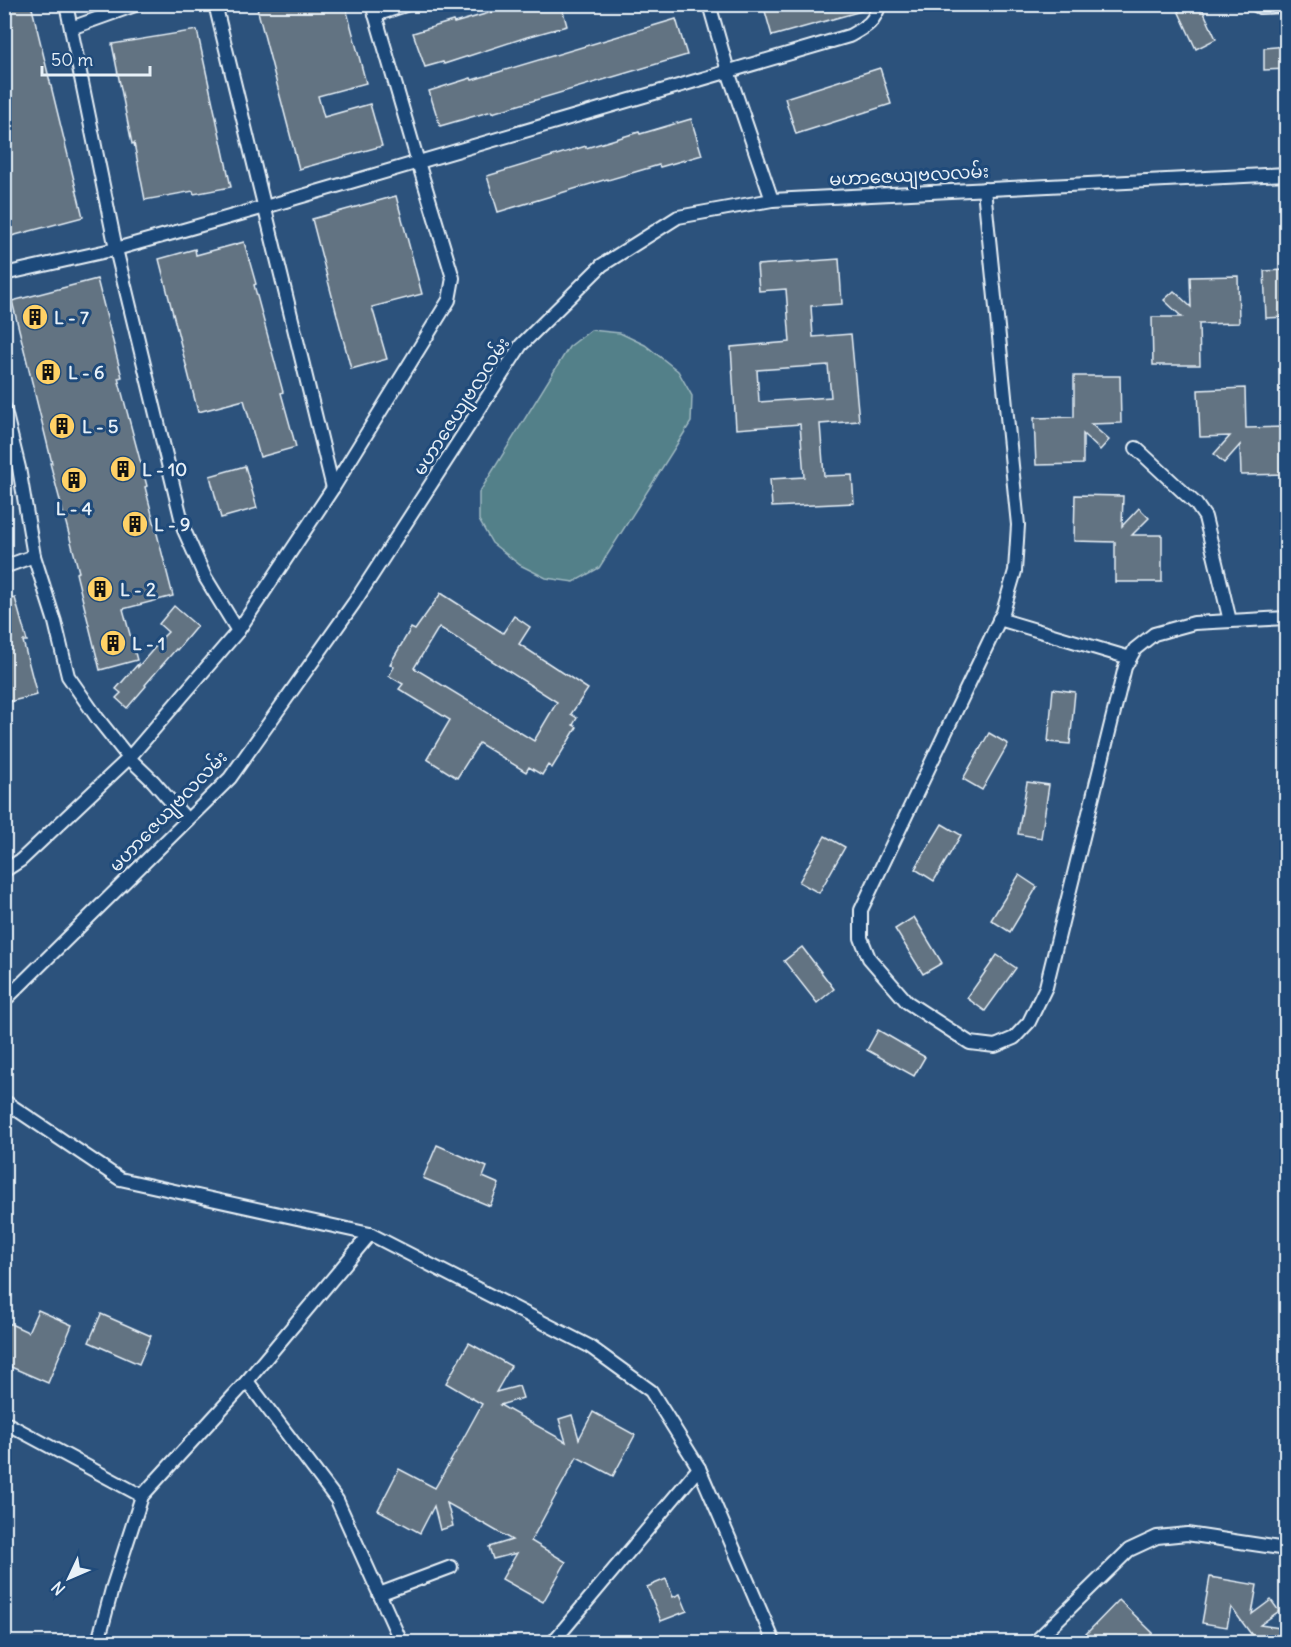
<svg xmlns="http://www.w3.org/2000/svg" width="1291" height="1647" font-family="Delius,'Noto Sans Myanmar',sans-serif">
  <style>
    .green { fill: #538089; stroke: #9eb8c0; stroke-width: 1.5 }
    .building { fill: #627382; stroke: #e8f1f8; stroke-width: 1.5; fill-rule: evenodd }
    .lines { fill: none; stroke-linecap: round; stroke-linejoin: round }
    .street-casing { stroke: #e8f1f8; stroke-width: 16 }
    .street { stroke: #1f4a7a; stroke-width: 12 }
    .labels { text-anchor: middle; dominant-baseline: central; stroke-width: 6; stroke-linejoin: round; paint-order: stroke }
    .street-label { font-size: 18px; fill: #e8f1f8; stroke: #1f4a7a }
    .poi-label { font-size: 18px; font-weight: bold; fill: #e8f1f8; stroke: #1f4a7a; text-anchor: start }
  </style>
  <rect width="100%" height="100%" fill="#2c527c"/>
  <filter id="ink" filterUnits="userSpaceOnUse"><feTurbulence type="fractalNoise" baseFrequency=".0167" numOctaves="2"/><feDisplacementMap in="SourceGraphic" scale="12" xChannelSelector="R" yChannelSelector="G"/><feConvolveMatrix kernelMatrix="1 2 1 2 8 2 1 2 1" color-interpolation-filters="sRGB"/></filter>
  <g filter="url(#ink)">
    <!-- green -->
    <path class="green" d="M591 330 620 333 645 345 678 371 692 396 691 422 599 568 574 582 546 578 520 565 492 543 479 520V493L569 347Z"/>
    <!-- building -->
    <g class="building">
      <path d="M4 4H31L83 217 4 238Z"/>
      <path d="M256 4H345L366 83 318 96 324 117 370 104 382 146 299 169Z"/>
      <path d="M520 4H561L567 26 527 37 444 64 443 62 425 67 413 33 453 21 454 23Z"/>
      <path d="M763 4H871L869 9 772 36Z"/>
      <path d="M1175 4H1200L1216 39 1196 49Z"/>
      <path d="M676 19 687 55 492 113V111L440 126 429 91 471 78 472 80Z"/>
      <path d="M197 30 231 187 194 194 193 191 145 200 134 143 132 144 112 44Z"/>
      <path d="M1287 46V69L1264 70V48Z"/>
      <path d="M880 68 891 104 796 134 785 98Z"/>
      <path d="M691 119 702 155 660 167 659 165 608 180 607 179 498 212 487 176 586 146V148L639 132 640 134Z"/>
      <path d="M396 196 422 294 372 307 387 359 351 369 312 219Z"/>
      <path d="M244 242 256 284 254 285 283 392 281 393 296 447 260 457 244 400 198 412 159 259 195 249 196 255Z"/>
      <path d="M839 259 842 304 811 306 813 337 851 334 859 421 820 424 824 476 852 475 854 503 772 507 770 479 804 477 800 424 736 429 731 347 790 342 786 289 759 291 757 265ZM828 365 831 397 759 402 757 370Z"/>
      <path d="M1285 270 1286 317 1266 318 1264 271Z"/>
      <path d="M1238 276 1239 323 1199 324 1200 365H1153L1152 317H1182L1164 300 1174 291 1191 307 1190 277Z"/>
      <path d="M97 279 122 377 118 378 147 486 145 487 173 596 123 609 137 660 100 670 76 573 79 572 50 463H52L12 301Z"/>
      <path d="M1074 376H1120L1121 423 1091 424 1109 440 1100 450 1083 434V464L1036 465 1034 418 1074 417Z"/>
      <path d="M1245 388 1246 428 1287 427V474L1241 475 1240 445 1224 463 1214 454 1230 436 1200 437 1198 390Z"/>
      <path d="M245 466 257 508 221 518 210 476Z"/>
      <path d="M1075 495 1123 496 1122 526 1139 508 1149 518 1132 535H1162V582H1115V542L1074 541Z"/>
      <path d="M441 593 503 633 514 616 530 627 519 644 588 689 571 714 577 718 573 725 577 727 552 768 548 765 542 775 529 767 526 772 479 743 457 778 427 759 450 720 399 689 403 684 389 676 394 667 390 664 411 628 415 630ZM439 627 557 702 534 741 414 668Z"/>
      <path d="M15 598 27 641H23L37 695 4 703V601Z"/>
      <path d="M174 606 197 626 177 650 176 649 145 685 146 686 127 708 116 698 121 693 116 689 138 664V667L163 638V637L168 632 159 624Z"/>
      <path d="M1053 689 1075 692 1070 744 1048 742Z"/>
      <path d="M989 733 1008 744 982 790 963 779Z"/>
      <path d="M1027 782 1049 785 1041 838 1018 834Z"/>
      <path d="M942 824 961 835 934 881 915 869Z"/>
      <path d="M825 836 845 847 819 893 799 882Z"/>
      <path d="M1019 875 1037 887 1010 932 991 920Z"/>
      <path d="M914 917 942 963 923 974 895 929Z"/>
      <path d="M802 947 834 989 817 1003 784 961Z"/>
      <path d="M997 955 1016 968 985 1011 967 998Z"/>
      <path d="M878 1030 925 1057 914 1076 867 1050Z"/>
      <path d="M437 1145 487 1167 483 1177 499 1184 490 1206 423 1178Z"/>
      <path d="M38 1310 72 1325 48 1383 4 1364V1321L28 1332Z"/>
      <path d="M101 1314 151 1336 139 1364 89 1342Z"/>
      <path d="M469 1343 511 1366 496 1392 519 1386 523 1398 500 1405 566 1442 559 1419 572 1415 579 1439 593 1412 635 1435 613 1476 577 1457 550 1506 531 1541 566 1562 543 1602 502 1579 517 1553 493 1559 489 1547 512 1540 486 1525 447 1503 453 1526 440 1530 434 1506 420 1533 378 1510 399 1469 435 1488 458 1448 482 1404 446 1383Z"/>
      <path d="M1210 1577 1257 1585 1252 1614 1271 1600 1279 1611 1260 1625 1287 1629V1642H1257L1231 1607 1227 1627 1202 1623Z"/>
      <path d="M666 1579 673 1597 680 1594 687 1611 661 1621 647 1587Z"/>
      <path d="M1119 1600 1153 1633 1144 1642H1094L1086 1634Z"/>
    </g>
    <g class="lines">
      <!-- street casing -->
      <g class="street-casing">
        <g id="street">
          <path d="M66 4 116 249 184 530 205 577 238 631"/>
          <path d="M215 4 333 488"/>
          <path d="M709 4 728 71 772 200"/>
          <path d="M1254 4 1260 7 1286 6"/>
          <path d="M375 15 409 4"/>
          <path d="M71 28 138 4"/>
          <path d="M984 189 1018 525 1015 571 1003 612 861 910V938L869 958 907 1002 970 1043 995 1046 1014 1038 1029 1022 1046 987 1125 667 1135 649 1154 634 1194 623 1286 618"/>
          <path d="M4 274 116 249 265 207 849 36C867 26 873 24 880 4"/>
          <path d="M4 407 19 468 34 556 55 622 68 676 98 719 129 758 153 781 187 820"/>
          <path d="M1136 448 1196 504 1205 517 1230 621"/>
          <path d="M4 567 34 556"/>
          <path d="M999 619 1130 658"/>
          <path d="M4 871 21 860 129 758 238 631 333 488 449 300 453 278 418 162 372 4"/>
          <path d="M4 1001 230 778 354 603 521 345 602 265 678 217 772 200 1286 174"/>
          <path d="M4 1101 120 1179 370 1234 589 1346 651 1391 699 1468 774 1642"/>
          <path d="M247 1381 337 1500 401 1642"/>
          <path d="M4 1422 142 1496"/>
          <path d="M379 1594 451 1567"/>
          <path d="M98 1642 112 1589 142 1496 247 1381 370 1234"/>
          <path d="M553 1642 699 1468"/>
          <path d="M1035 1642 1129 1550 1157 1537 1187 1534 1286 1549"/>
        </g>
      </g>
      <!-- street -->
      <use href="#street" class="street"/>
    </g>
  </g>
  <!-- icons -->
  <defs>
    <g id="building-disc" transform="scale(1.35)"><circle r="9.5" fill="#ffd166" stroke="#1f4a7a"/><path d="M-4-6H4V6H1V3H-1V6H-4ZM-2.5-4.3h1.7v1.8h-1.7ZM.8-4.3h1.7v1.8H.8ZM-2.5-1h1.7V.8h-1.7ZM.8-1h1.7V.8H.8Z" fill="#111"/></g>
  </defs>
  <g fill-rule="evenodd">
    <use href="#building-disc" x="35" y="317"/>
    <use href="#building-disc" x="48" y="372"/>
    <use href="#building-disc" x="62" y="426"/>
    <use href="#building-disc" x="123" y="469"/>
    <use href="#building-disc" x="74" y="480"/>
    <use href="#building-disc" x="135" y="524"/>
    <use href="#building-disc" x="100" y="589"/>
    <use href="#building-disc" x="113" y="643"/>
  </g>
  <g class="labels">
    <!-- street labels -->
    <g class="street-label">
      <text transform="translate(909 175) rotate(-3)">မဟာဇေယျဗလလမ်း</text>
      <text transform="translate(461 406) rotate(-57)">မဟာဇေယျဗလလမ်း</text>
      <text transform="translate(168 811) rotate(-46)">မဟာဇေယျဗလလမ်း</text>
    </g>
    <!-- poi labels -->
    <g class="poi-label">
      <text x="54" y="317">L - 7</text>
      <text x="68" y="372">L - 6</text>
      <text x="82" y="426">L - 5</text>
      <text x="142" y="469">L - 10</text>
      <text x="74" y="508" text-anchor="middle">L - 4</text>
      <text x="154" y="524">L - 9</text>
      <text x="120" y="589">L - 2</text>
      <text x="132" y="643">L - 1</text>
    </g>
  </g>
  <!-- margin -->
  <rect width="1291" height="1647" fill="none" stroke="#1f4a7a" stroke-width="24"/>
  <rect x="12" y="12" width="1267" height="1623" fill="none" stroke="#e8f1f8" stroke-width="2" filter="url(#ink)"/>
  <!-- north arrow -->
  <g transform="translate(69 1578) rotate(226)" stroke="#1f4a7a" stroke-width="4.5" paint-order="stroke">
  <path d="M0-4.5L10 22L0 15L-10 22Z" fill="#e8f1f8"/>
  <text y="-9" font-size="16" font-weight="bold" text-anchor="middle" fill="#e8f1f8">N</text>
  </g>
  <!-- scale -->
  <path d="M42 66v9h108v-9" fill="none" stroke="#e8f1f8" stroke-width="3"/>
  <text x="51" y="66" font-size="18" fill="#e8f1f8" stroke="#1f4a7a" stroke-width="4.5" paint-order="stroke">50 m</text>
</svg>
